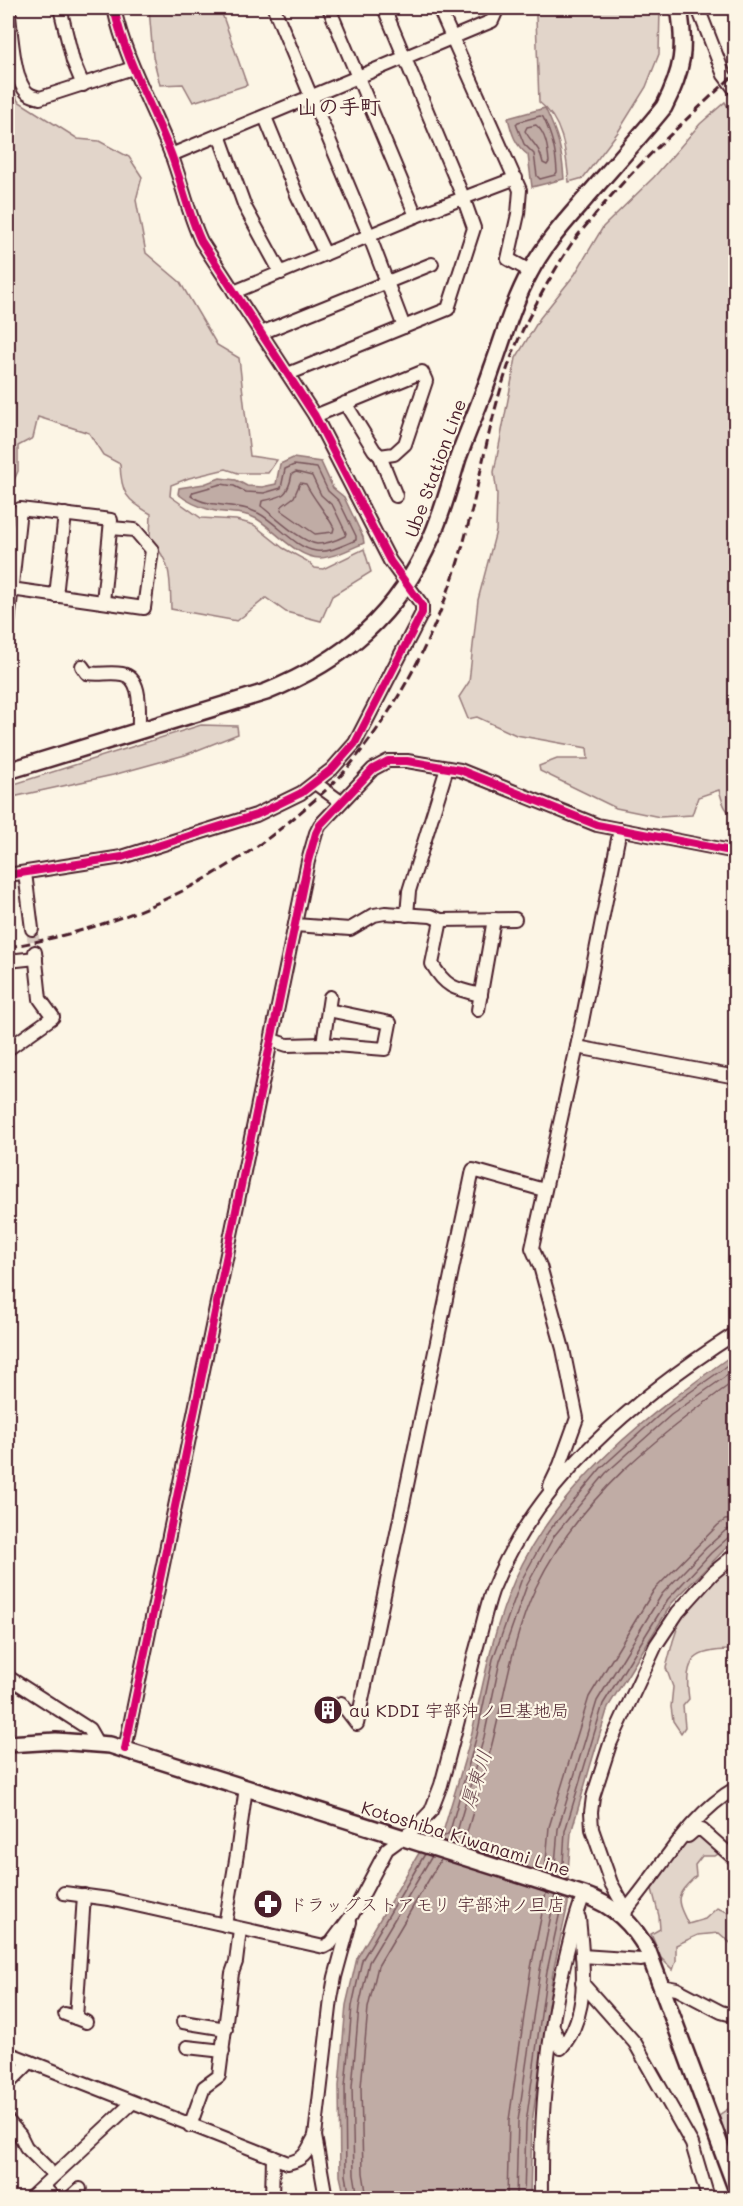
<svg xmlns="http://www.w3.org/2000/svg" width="743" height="2206" font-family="Mali,'Klee One',sans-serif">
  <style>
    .green { fill: #e2d5ca; stroke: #967a7a; stroke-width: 1.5 }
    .water { fill: #c0aca5; stroke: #917474; stroke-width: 1.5 }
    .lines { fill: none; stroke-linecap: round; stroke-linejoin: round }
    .shore { stroke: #79575c; stroke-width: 1.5 }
    .minor-tunnel { stroke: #d8cac0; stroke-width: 12; stroke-dasharray: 12 6; stroke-linecap: butt }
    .minor-casing { stroke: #4a1f2b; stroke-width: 16 }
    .major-casing { stroke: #4a1f2b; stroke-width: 20 }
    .minor { stroke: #fcf5e5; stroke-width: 12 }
    .major { stroke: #fcf5e5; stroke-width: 15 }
    .rail { stroke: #4a1f2b; stroke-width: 3; stroke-dasharray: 9 4.5; stroke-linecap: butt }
    .cycleway-casing { stroke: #fcf5e5; stroke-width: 11 }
    .cycleway { stroke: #d6006c; stroke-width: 8 }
    .labels { text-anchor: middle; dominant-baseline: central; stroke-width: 4.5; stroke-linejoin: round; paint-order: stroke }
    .street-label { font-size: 18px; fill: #4a1f2b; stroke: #fcf5e5 }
    .poi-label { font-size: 18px; fill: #4a1f2b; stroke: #fcf5e5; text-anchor: start }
    .water-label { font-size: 20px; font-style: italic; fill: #6d4950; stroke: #fcf5e5 }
    .quarter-label { font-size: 21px; font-weight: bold; fill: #4a1f2b; stroke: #fcf5e5 }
  </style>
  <rect width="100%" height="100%" fill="#fcf5e5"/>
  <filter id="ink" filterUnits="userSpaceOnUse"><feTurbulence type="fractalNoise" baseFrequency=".0167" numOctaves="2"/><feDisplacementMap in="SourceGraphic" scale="12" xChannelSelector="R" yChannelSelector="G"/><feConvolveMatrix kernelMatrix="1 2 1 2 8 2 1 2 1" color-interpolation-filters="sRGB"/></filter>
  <g filter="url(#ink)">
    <!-- green -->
    <g class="green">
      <path d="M149 8H220L247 85 193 102 183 84 160 85 153 57Z"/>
      <path d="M537 8H660L659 54 646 87 618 132 583 178 569 182C566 154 564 121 539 102L536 17Z"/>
      <path d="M8 76 18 101 78 139 99 141 129 157 142 177 136 200 146 253 180 282 217 345 239 358 250 456 277 460 268 473H238L226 469 189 478 171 485 170 496 201 518 236 520 254 525 283 548 307 561 315 568 323 569 364 549 371 572 332 596 321 621 286 612 266 598 237 621 171 609C170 575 172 565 150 538L151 514C126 500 121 493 120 464L103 455 89 433 38 417 33 438 18 446V471L10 489 8 508Z"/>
      <path d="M725 102 736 121 735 815C724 813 722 799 719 790L698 797 692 815 660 817 616 808 540 771 539 766 557 759H588L587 748 516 735 477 717 468 719 459 697 469 682 478 600 496 531 497 494 494 472 516 358 540 318 575 274 603 227 654 177 700 124Z"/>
      <path d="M201 725 237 726 238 734 185 755 113 775 8 798V786Z"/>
      <path d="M735 1551V1612L731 1616 730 1624 735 1629V1650C695 1649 683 1658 689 1699L683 1706 685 1727 681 1733 673 1721 671 1707 673 1687 666 1668 673 1641 681 1617Z"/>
      <path d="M694 1834 703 1836 721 1852 715 1856H702L695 1865 696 1876C675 1896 675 1898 688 1924L705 1919 717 1908 735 1915V1947L719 1933 698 1935 676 1945V1961L673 1970 661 1958 651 1934 660 1929 659 1916 652 1889 682 1843Z"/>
      <path d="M735 2108V2162L719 2123V2115L728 2109Z"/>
    </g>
    <!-- water -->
    <g class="water">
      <path d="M545 108C558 135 562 149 564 179L532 187 528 155C515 145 512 134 508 118Z"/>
      <path d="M293 458 321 462 333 488 344 497 363 537 364 543C350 549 335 557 320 558 297 558 275 530 257 519 243 511 226 514 211 510 199 507 188 502 178 494L179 488 204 484 220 478 236 480 247 486 262 487 276 484 280 464Z"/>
      <path d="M735 1353V1539L672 1603 608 1707 590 1767 571 1833 568 1872V1904L553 1972 532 2123 530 2198H345L340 2176 339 2086 346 2005 357 1958 429 1836 444 1829C453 1797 464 1765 472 1732 484 1680 493 1629 515 1579 560 1480 650 1414 735 1353Z"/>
    </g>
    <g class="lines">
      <!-- shore -->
      <g class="shore">
        <path d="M540 116 543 117C552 136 556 151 557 172L555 175 540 179 537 176 534 154 524 144 516 124 518 122Z"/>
        <path d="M536 125C546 133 548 149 549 162L547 165 543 163C539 145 533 145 525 131L527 127Z"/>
        <path d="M294 465 317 468 328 491 339 501 356 536V540C344 545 329 553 316 551 293 547 278 523 258 513 237 502 211 509 191 496L193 492 221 484 234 486 246 492 264 493 281 488 285 469Z"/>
        <path d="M296 472 312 476 321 495 333 506 346 533 345 536C337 540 326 544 317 544 301 542 274 516 261 506L262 501C283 497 288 496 292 474Z"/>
        <path d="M300 483 306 484C314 500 326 512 334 528L333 532 315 534 281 510 282 506 294 497Z"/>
        <path d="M437 1839 447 1835 450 1831 477 1735 493 1659 521 1581 548 1532 601 1468 666 1409 736 1360"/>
        <path d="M448 1842 454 1838 457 1832 484 1737 500 1661 527 1585 554 1536 606 1473 671 1415 736 1369"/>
        <path d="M459 1846 466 1836C475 1804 485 1772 493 1740 506 1688 513 1636 536 1587 579 1498 657 1436 736 1380"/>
        <path d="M545 1873 549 1827 589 1697 654 1590 718 1525 725 1520 736 1519"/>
        <path d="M554 1876 558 1829 597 1701 662 1594 706 1548 726 1530 736 1528"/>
        <path d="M562 1879 565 1831 603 1704 668 1599 711 1553 729 1537 736 1535"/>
        <path d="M350 2198 346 2175 345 2087 352 2006 362 1960 425 1854"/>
        <path d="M358 2198 354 2174 352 2087 359 2007 369 1962 432 1856"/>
        <path d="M367 2198 363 2173 361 2087 368 2008 378 1966 441 1859"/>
        <path d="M507 2198 509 2120 531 1968 546 1893"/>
        <path d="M516 2198 518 2121 540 1970 555 1895"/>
        <path d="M524 2198 526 2123 547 1971 563 1898"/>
      </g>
      <!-- minor-tunnel -->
      <path class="minor-tunnel" d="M32 929 35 952"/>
      <!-- minor casing -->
      <g class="minor-casing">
        <g id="minor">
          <path d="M8 8C11 28 13 73 24 89 28 95 33 96 40 98L133 68"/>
          <path d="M60 8 73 61 83 85"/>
          <path d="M274 8 369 235 404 327"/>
          <path d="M329 8 416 216"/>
          <path d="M439 8 520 190 518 214 508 259 530 271"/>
          <path d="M698 8 724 75 736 91"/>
          <path d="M265 117 297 195 325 254"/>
          <path d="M219 135 245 207 281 273"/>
          <path d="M171 155 492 21 496 12 495 8"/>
          <path d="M234 292 416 216 516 178"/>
          <path d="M261 333 432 264"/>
          <path d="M288 374 448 309 474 228 463 197 384 8"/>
          <path d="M315 416 422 372 426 381 405 444 394 454 380 456 374 450 345 403"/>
          <path d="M380 456 396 496"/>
          <path d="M11 589 144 608 152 550 135 530 111 528"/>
          <path d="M56 596 65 514"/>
          <path d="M8 623 20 509 111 520 103 602"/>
          <path d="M82 666 87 673C99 675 110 672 122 674 144 678 138 713 139 730"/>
          <path d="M315 783 341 802"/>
          <path d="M25 873 32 929"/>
          <path d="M8 875 122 857 256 815 301 793 332 769 355 743 422 613V605L390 561 315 416 201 241C188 213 182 183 171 154 152 105 125 60 114 8"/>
          <path d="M407 915 409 891 447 768"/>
          <path d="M441 920 432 964C446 988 455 989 481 995"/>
          <path d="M295 925 350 929 374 915 385 913 431 916 441 920 515 919"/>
          <path d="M8 961 36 958"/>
          <path d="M478 1010 494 919"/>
          <path d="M272 1040 287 1045 323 1044 385 1049 390 1023 328 1010"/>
          <path d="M323 1044 330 997"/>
          <path d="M577 1047 736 1077"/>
          <path d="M8 1049 53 1017 40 999 35 952"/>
          <path d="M550 1486 560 1465 577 1418 563 1349 540 1266 532 1248 577 1047 620 829"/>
          <path d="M8 1677 89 1729 97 1743"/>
          <path d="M341 1703 357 1724 473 1170 544 1190"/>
          <path d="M125 1749 308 861 316 833 320 825 373 769 388 761H407L460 770 597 825 736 852"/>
          <path d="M688 1836 695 1830H702L736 1860"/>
          <path d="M64 1893 109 1899 324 1947 331 1943 352 1915 387 1849 413 1830 431 1811 441 1785C453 1741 464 1697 475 1653 481 1633 485 1611 492 1591 537 1479 636 1397 736 1333"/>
          <path d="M626 1910C661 1870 688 1815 736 1788"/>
          <path d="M625 1919 626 1910 611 1883 592 1829 591 1812 593 1797 610 1744 656 1645 678 1612 713 1573 736 1554"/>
          <path d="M225 1925 237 1854 246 1787"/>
          <path d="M582 1956 641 1960 650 1958"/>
          <path d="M582 1983 635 2043 692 2144 708 2198"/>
          <path d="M661 1986 677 1989 721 2012 736 2016"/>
          <path d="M65 2014 86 2022"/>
          <path d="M76 2018 84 1895"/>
          <path d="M183 2022 226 2029"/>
          <path d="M554 2029 561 2048C591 2014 583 1961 579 1918"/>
          <path d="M187 2047 223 2051"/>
          <path d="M8 2053 288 2163C306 2159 307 2151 315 2136"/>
          <path d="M8 2084 30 2062"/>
          <path d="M8 2121 20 2135 26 2147 48 2169"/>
          <path d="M190 2126 204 2087 219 2076 232 1973 236 1962 240 1929"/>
          <path d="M43 2186 54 2198"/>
          <path d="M30 2198 132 2103"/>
          <path d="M70 2198 80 2189"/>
          <path d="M272 2198 273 2157"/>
          <path d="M326 2198 315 2136 331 1999 335 1977 350 1922"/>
          <path d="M541 2198C540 2116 547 2032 567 1952 572 1933 576 1913 584 1895"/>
        </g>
      </g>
      <!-- major casing -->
      <g class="major-casing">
        <g id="major">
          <path d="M8 771 266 692C345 660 398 615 432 536 443 511 450 484 458 458 469 428 482 399 492 369 504 336 513 303 530 272 544 245 564 223 584 200 611 169 638 139 664 107 683 70 686 49 679 8"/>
          <path d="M8 1744 56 1741 110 1745 584 1895C614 1905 633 1924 648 1951L736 2188"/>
        </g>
      </g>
      <!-- minor -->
      <use href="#minor" class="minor"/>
      <!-- major -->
      <use href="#major" class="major"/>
      <!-- rail -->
      <path class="rail" d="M8 947C115 929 212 887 296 816 312 802 331 787 345 771 395 712 431 644 455 571 482 489 487 406 524 327 537 301 556 267 572 243 580 232 590 221 599 210 640 161 689 117 736 73"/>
      <!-- cycleway casing -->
      <g class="cycleway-casing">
        <g id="cycleway">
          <path d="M8 875 122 857 256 815 301 793 332 769 355 743 422 613V605L390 561 315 416 201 241C188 213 182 183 171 154 152 105 125 60 114 8"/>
          <path d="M125 1749 308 861 316 833 320 825 373 769 388 761H407L460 770 597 825 736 852"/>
        </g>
      </g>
      <!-- cycleway -->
      <use href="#cycleway" class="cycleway"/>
    </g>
  </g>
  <!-- icons -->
  <defs>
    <g id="building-disc" transform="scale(1.5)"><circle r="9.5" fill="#4a1f2b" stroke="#fcf5e5"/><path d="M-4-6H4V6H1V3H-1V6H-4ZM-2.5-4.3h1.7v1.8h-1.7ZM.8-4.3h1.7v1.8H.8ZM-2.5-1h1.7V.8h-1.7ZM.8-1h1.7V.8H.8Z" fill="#fff"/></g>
    <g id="pharmacy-disc" transform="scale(1.5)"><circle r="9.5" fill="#4a1f2b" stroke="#fcf5e5"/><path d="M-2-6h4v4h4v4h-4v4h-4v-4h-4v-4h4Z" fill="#fff"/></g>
  </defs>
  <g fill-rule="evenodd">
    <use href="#building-disc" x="328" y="1710"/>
    <use href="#pharmacy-disc" x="268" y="1904"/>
  </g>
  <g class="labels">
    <!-- street labels -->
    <g class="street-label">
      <text transform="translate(435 468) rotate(-70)">Ube Station Line</text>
      <text transform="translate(466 1838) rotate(17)">Kotoshiba Kiwanami Line</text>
    </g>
    <!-- poi labels -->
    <g class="poi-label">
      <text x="349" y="1710">au KDDI 宇部沖ノ旦基地局</text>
      <text x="289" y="1904">ドラッグストアモリ 宇部沖ノ旦店</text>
    </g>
    <!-- water labels -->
    <g class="water-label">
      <text transform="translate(475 1779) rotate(-72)">厚東川</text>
    </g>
    <!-- quarter labels -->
    <g class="quarter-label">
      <text x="339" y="105">山の手町</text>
    </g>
  </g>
  <!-- margin -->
  <rect width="743" height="2206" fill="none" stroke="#fcf5e5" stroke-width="30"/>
  <rect x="15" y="15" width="713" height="2176" fill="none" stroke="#4a1f2b" stroke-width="2" filter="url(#ink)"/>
</svg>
